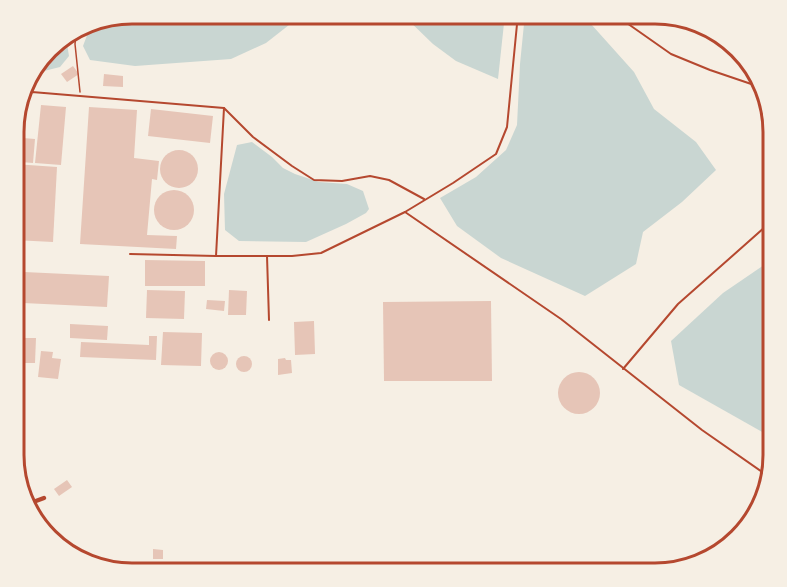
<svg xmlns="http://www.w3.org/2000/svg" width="787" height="587" font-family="Commissioner,sans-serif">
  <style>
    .water { fill: #c9d6d2 }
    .building { fill: #e6c5b7 }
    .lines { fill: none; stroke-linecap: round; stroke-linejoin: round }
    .path { stroke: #b5482f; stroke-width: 1.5 }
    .service { stroke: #b5482f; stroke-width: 2 }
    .minor { stroke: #b5482f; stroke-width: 4.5 }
    .rim { fill: none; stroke: #b5482f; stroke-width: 3 }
  </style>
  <rect width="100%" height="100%" fill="#f6efe4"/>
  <!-- water -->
  <g class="water">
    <path d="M132 14H303L266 43 231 59 135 66 90 60 83 46 89 30Z"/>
    <path d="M402 14H505L498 79 456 61 433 44Z"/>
    <path d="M525 14H582L634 72 654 109 696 142 716 170 682 202 643 232 636 264 585 296 501 258 457 226 440 198 476 177 506 150 517 125 520 64Z"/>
    <path d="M66 38 69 56 60 67 28 75 54 43Z"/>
    <path d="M252 142 272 157 283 168 295 174 319 182 347 184 363 191 369 209 366 213 346 224 306 242 239 241 225 230 224 194 237 145Z"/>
    <path d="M773 259V438L679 385 671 341 723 293Z"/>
  </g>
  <!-- building -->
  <g class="building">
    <path d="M73 66 79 74 67 82 61 74Z"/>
    <path d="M104 74 123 76V87L103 86Z"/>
    <path d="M41 105 66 107 61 165 35 163Z"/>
    <path d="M89 107 137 110 134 158 159 161 157 180 152 179 147 235 177 236 176 249 80 244Z"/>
    <path d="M151 109 213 116 210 143 148 136Z"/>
    <path d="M23 138 35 139 33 163 21 162Z"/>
    <circle cx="179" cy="169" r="19"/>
    <path d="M14 164 57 167 53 242 14 240Z"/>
    <circle cx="174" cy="210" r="20"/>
    <path d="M145 260 205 261V286H145Z"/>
    <path d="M24 272 109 276 107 307 23 303Z"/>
    <path d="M147 290 185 291 184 319 146 318Z"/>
    <path d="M229 290 247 291 246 315H228Z"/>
    <path d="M207 300 225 301 224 311 206 309Z"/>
    <path d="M491 301 492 381H384L383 302Z"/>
    <path d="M314 321 315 354 295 355 294 322Z"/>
    <path d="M70 324 108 326 107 340 70 338Z"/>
    <path d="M163 332 202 333 201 366 161 365Z"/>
    <path d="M149 336H157L156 360 80 357 81 342 149 345Z"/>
    <path d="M23 338H36L35 363H23Z"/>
    <path d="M41 351 53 352 52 358 61 359 58 379 38 377Z"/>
    <circle cx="219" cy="361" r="9"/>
    <circle cx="244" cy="364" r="8"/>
    <path d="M285 358 286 360H291L292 373 278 375V359Z"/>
    <circle cx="579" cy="393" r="21"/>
    <path d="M67 480 72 487 59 496 54 489Z"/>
    <path d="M153 549 163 550V559H153Z"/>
  </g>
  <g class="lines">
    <!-- path -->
    <path class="path" d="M76 34 75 44 80 92"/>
    <!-- service -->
    <g class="service">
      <path d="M614 14 671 54 710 70 763 88"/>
      <path d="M22 93 32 92 224 108 216 256H292L321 253 405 212 561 319 702 430 768 476"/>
      <path d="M224 108 253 137 292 166 314 180 342 181 370 176 389 180 424 199"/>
      <path d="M405 212 453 183 496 154 507 127 518 14"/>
      <path d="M130 254 216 256"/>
      <path d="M267 256 269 320"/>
      <path d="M623 369 678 304 773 220"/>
    </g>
    <!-- minor -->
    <g class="minor">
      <path d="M713 35 727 46 739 51"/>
      <path d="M25 505 44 498"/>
    </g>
  </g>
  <!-- crop -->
  <path d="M0 0H787V587H0ZM132 24H655A108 108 0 0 1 763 132V455A108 108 0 0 1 655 563H132A108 108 0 0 1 24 455V132A108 108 0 0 1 132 24Z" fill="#f6efe4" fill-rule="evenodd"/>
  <path class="rim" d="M132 24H655A108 108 0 0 1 763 132V455A108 108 0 0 1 655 563H132A108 108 0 0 1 24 455V132A108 108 0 0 1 132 24Z"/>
</svg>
